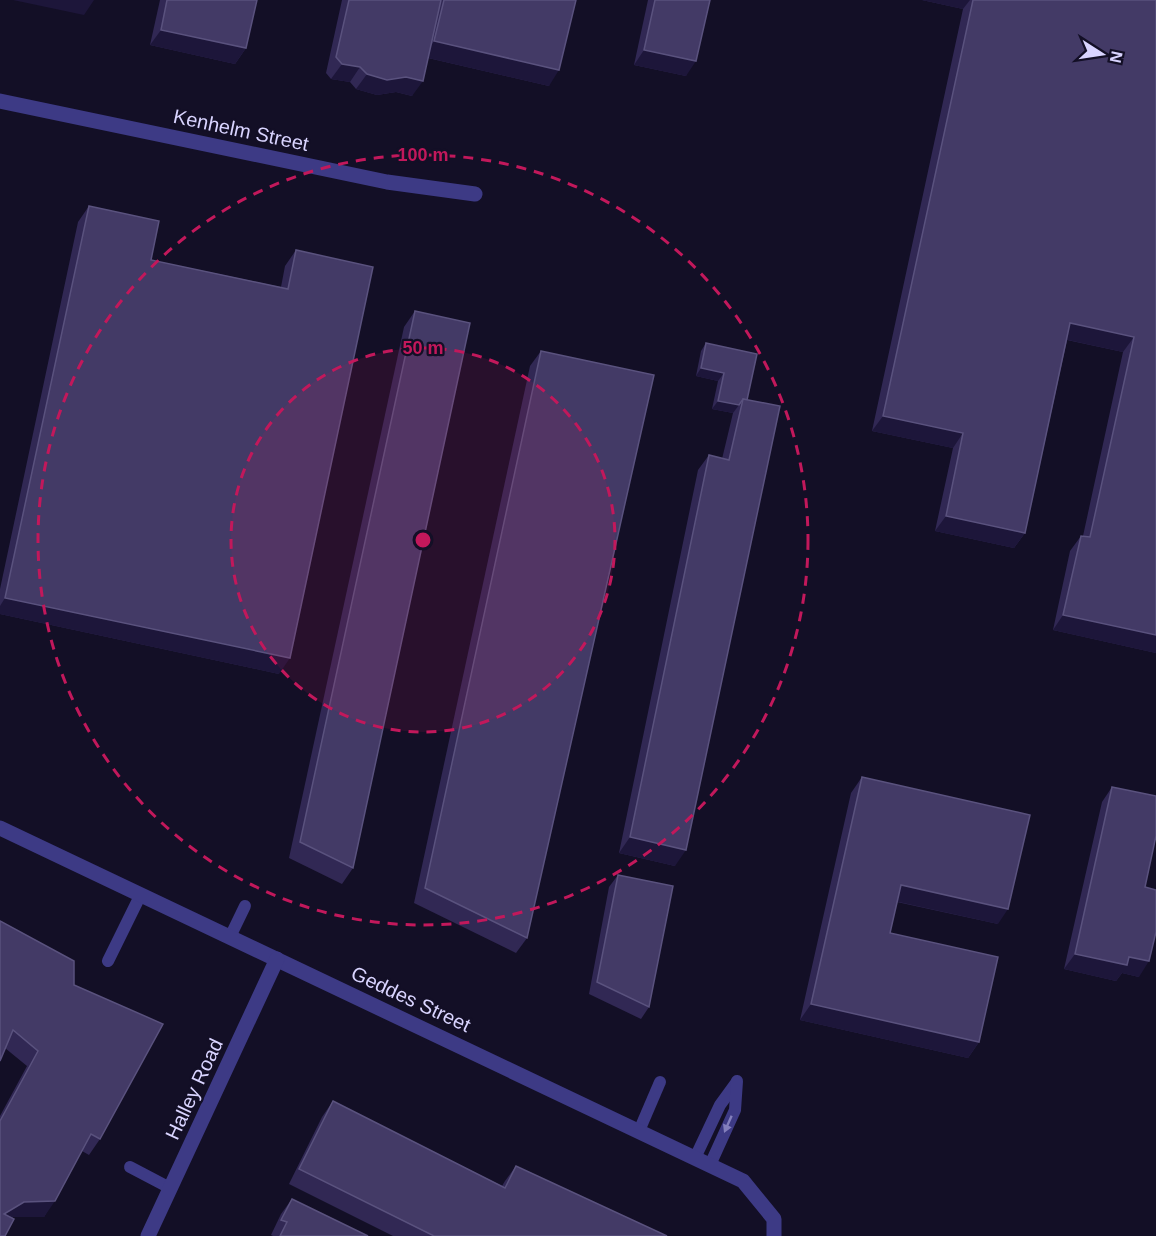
<svg xmlns="http://www.w3.org/2000/svg" width="1156" height="1236" font-family="Helvetica,sans-serif">
  <style>
    .lines { fill: none; stroke-linecap: round; stroke-linejoin: round }
    .lane { stroke: #3d3a85; stroke-width: 12 }
    .street { stroke: #3d3a85; stroke-width: 15 }
    .wall { fill: #312854 }
    .shaded-wall { fill: #1d163a }
    .building { fill: #433a66; stroke: #5a527e; stroke-width: 1.5 }
    .oneway { fill: #837fbc }
    .ring { fill: none; stroke: #c2185b; stroke-width: 3; stroke-dasharray: 10 8 }
    .labels { text-anchor: middle; dominant-baseline: central; stroke-width: 4.5; stroke-linejoin: round; paint-order: stroke }
    .street-label { font-size: 20px; fill: #d9d4ff; stroke: #130f26 }
    .centre { fill: #c2185b; stroke: #130f26; stroke-width: 3 }
    .ring-label { font-size: 18px; text-anchor: middle; font-weight: bold; fill: #c2185b; stroke: #130f26; stroke-width: 4.5; stroke-linejoin: round; paint-order: stroke }
  </style>
  <rect width="100%" height="100%" fill="#130f26"/>
  <g class="lines">
    <!-- lane -->
    <g class="lane">
      <path d="M230 937 245 906"/>
      <path d="M108 961 141 894"/>
      <path d="M639 1131 660 1082"/>
      <path d="M695 1158 720 1105 736 1083"/>
      <path d="M710 1165 735 1110 737 1081"/>
      <path d="M130 1167 170 1188"/>
    </g>
    <!-- street -->
    <g class="street">
      <path d="M0 101 387 182 475 194"/>
      <path d="M0 828 743 1181 774 1219V1236"/>
      <path d="M148 1236 277 959"/>
    </g>
  </g>
  <!-- wall -->
  <g class="wall">
    <path d="M160 0H257L246 48 235 64 150 45Z"/>
    <path d="M342 0H576L549 86 428 58 412 96 396 92 377 95 356 89 350 82 331 79 326 73Z"/>
    <path d="M648 0H710L686 76 634 65Z"/>
    <path d="M922 0H1156V653L1053 630 1070 551 1081 536H1083L1123 352 1067 340 1025 533 1014 548 935 531 953 448 872 431 963 9Z"/>
    <path d="M89 206 151 260 281 287 285 266 296 250 279 674 0 614V589L78 222Z"/>
    <path d="M415 311 353 868 342 884 289 858 404 327Z"/>
    <path d="M706 343 747 400 675 866 619 853 698 470 709 455 722 459 733 413 712 409 718 381 696 376 701 351Z"/>
    <path d="M541 351 527 938 516 953 414 903 530 366Z"/>
    <path d="M862 777 998 924 897 902 890 933 979 1042 968 1058 800 1020 851 793Z"/>
    <path d="M1112 787 1145 887 1139 977 1122 973 1116 981 1064 969 1102 802Z"/>
    <path d="M618 875 649 1007 641 1019 589 994 609 887Z"/>
    <path d="M0 921 74 985 100 1139 89 1155 82 1151 44 1217H13L0 1236V1116L27 1066 5 1048Z"/>
    <path d="M333 1101 502 1186 505 1181 516 1166 667 1236H393L289 1184 322 1117Z"/>
    <path d="M292 1199 368 1236H273L271 1235 281 1214Z"/>
  </g>
  <!-- shaded-wall -->
  <g class="shaded-wall">
    <path d="M13 0H94L84 15Z"/>
    <path d="M922 0H970L963 9Z"/>
    <path d="M161 30 246 48 235 64 150 45Z"/>
    <path d="M434 41 559 70 549 86 424 57Z"/>
    <path d="M644 50 696 61 686 76 634 65Z"/>
    <path d="M342 64 360 67 350 82 331 79Z"/>
    <path d="M367 74 406 77 423 81 412 96 396 92 377 95 356 89Z"/>
    <path d="M1070 323 1134 337 1123 352 1059 338Z"/>
    <path d="M701 368 724 373 718 381 696 376Z"/>
    <path d="M718 401 739 405 733 413 712 409Z"/>
    <path d="M883 416 963 433 953 448 872 431Z"/>
    <path d="M946 516 1025 533 1014 548 935 531Z"/>
    <path d="M5 598 290 658 279 674 0 614V606Z"/>
    <path d="M1063 615 1156 635V653L1053 630Z"/>
    <path d="M630 837 686 850 675 866 619 853Z"/>
    <path d="M901 885 1008 909 998 924 890 900Z"/>
    <path d="M1075 954 1129 957 1149 961 1139 977 1122 973 1116 981 1064 969Z"/>
    <path d="M811 1004 979 1042 968 1058 800 1020Z"/>
    <path d="M55 1201 44 1217H13L0 1225 4 1214 24 1202Z"/>
  </g>
  <!-- building -->
  <g class="building">
    <path d="M167 0H257L246 48 161 30Z"/>
    <path d="M349 0H441L423 81 406 77 387 80 367 74 360 67 342 64 336 57Z"/>
    <path d="M444 0H576L559 70 434 41Z"/>
    <path d="M655 0H710L696 61 644 50Z"/>
    <path d="M973 0H1156V635L1063 615 1081 536 1090 537 1134 337 1070 323 1025 533 946 516 963 433 883 416Z"/>
    <path d="M89 206 159 221 151 260 288 289 296 250 373 267 290 658 5 598Z"/>
    <path d="M415 311 470 323 353 868 300 842Z"/>
    <path d="M706 343 757 354 747 400 743 399 739 405 718 401 724 373 701 368Z"/>
    <path d="M541 351 654 375 527 938 425 888Z"/>
    <path d="M743 399 780 406 686 850 630 837 709 455 729 460Z"/>
    <path d="M862 777 1030 815 1008 909 901 885 890 933 998 957 979 1042 811 1004Z"/>
    <path d="M1112 787 1156 796V836L1145 887 1156 890V932L1149 961 1129 957 1127 965 1075 954Z"/>
    <path d="M618 875 673 886 649 1007 597 982Z"/>
    <path d="M0 921 74 961V985L163 1024 100 1139 91 1134 55 1201 24 1202 4 1214 14 1219 5 1236H0V1121L38 1051 13 1030 0 1061Z"/>
    <path d="M333 1101 505 1188 516 1166 667 1236H434L299 1169Z"/>
    <path d="M292 1199 368 1236H280L287 1222 281 1220Z"/>
  </g>
  <!-- one-way arrows -->
  <defs><path id="oneway-solid" d="M-6-.8H1V-3.2L6.5 0L1 3.2V.8H-6Z" transform="scale(1.5)"/></defs>
  <use class="oneway" href="#oneway-solid" transform="translate(728 1124) rotate(114)"/>
  <!-- distance rings -->
  <circle cx="423" cy="540" r="192" fill="#c2185b" fill-opacity=".12"/>
  <g class="ring">
    <circle cx="423" cy="540" r="192"/>
    <circle cx="423" cy="540" r="385"/>
  </g>
  <g class="labels">
    <!-- street labels -->
    <g class="street-label">
      <text transform="translate(241 130) rotate(12)">Kenhelm Street</text>
      <text transform="translate(411 999) rotate(25)">Geddes Street</text>
      <text transform="translate(194 1089) rotate(-65)">Halley Road</text>
    </g>
  </g>
  <circle cx="423" cy="540" r="9" class="centre"/>
  <g class="ring-label">
    <text x="423" y="161">100 m</text>
    <text x="423" y="354">50 m</text>
  </g>
  <!-- north arrow -->
  <g transform="translate(1102 54) rotate(102)" stroke="#130f26" stroke-width="4.5" paint-order="stroke">
  <path d="M0-4.5L10 22L0 15L-10 22Z" fill="#d9d4ff"/>
  <text y="-9" font-size="16" font-weight="bold" text-anchor="middle" fill="#d9d4ff">N</text>
  </g>
</svg>
